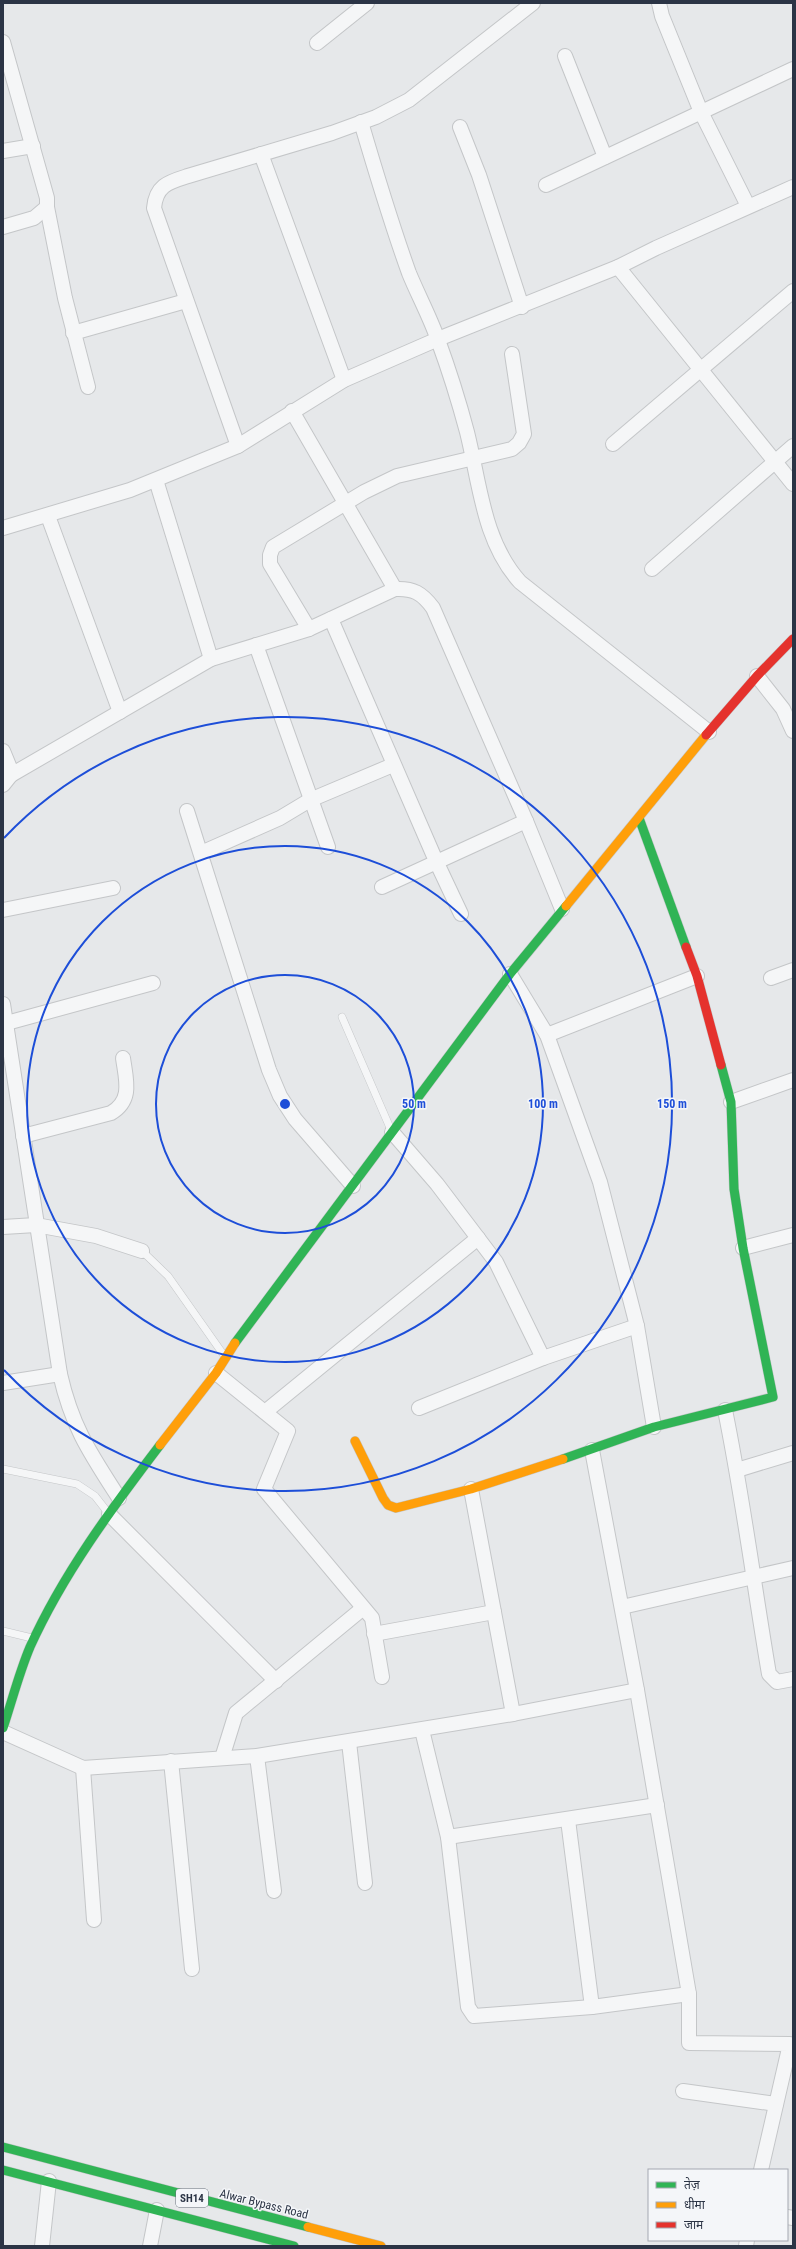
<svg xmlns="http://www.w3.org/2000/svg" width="796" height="2249" font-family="'Roboto Condensed','Noto Sans Devanagari',sans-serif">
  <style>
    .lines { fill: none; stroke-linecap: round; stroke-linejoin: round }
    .lane-casing { stroke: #c4c6c8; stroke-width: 8 }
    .street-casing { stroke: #c4c6c8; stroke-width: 16 }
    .fast-casing { stroke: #c4c6c8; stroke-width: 10 }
    .slow-casing { stroke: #c4c6c8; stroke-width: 10 }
    .jam-casing { stroke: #c4c6c8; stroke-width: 10 }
    .lane { stroke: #f5f6f7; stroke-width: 7 }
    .street { stroke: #f5f6f7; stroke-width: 14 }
    .fast { stroke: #30b455; stroke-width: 9 }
    .slow { stroke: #ff9f0a; stroke-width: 9 }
    .jam { stroke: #e5322d; stroke-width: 9 }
    .ring { fill: none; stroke: #1d4ed8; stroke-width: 2 }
    .labels { text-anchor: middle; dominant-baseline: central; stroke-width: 3; stroke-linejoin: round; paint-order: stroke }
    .shield { fill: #f4f6f9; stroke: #676e7b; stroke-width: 1 }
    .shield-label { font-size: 11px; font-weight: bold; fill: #2b3445 }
    .street-label { font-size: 12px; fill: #2b3445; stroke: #f4f6f9 }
    .centre { fill: #1d4ed8; stroke: #f4f6f9; stroke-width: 2 }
    .ring-label { font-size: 12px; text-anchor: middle; font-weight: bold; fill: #1d4ed8; stroke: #f4f6f9; stroke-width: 3; stroke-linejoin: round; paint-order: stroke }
  </style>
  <rect width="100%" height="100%" fill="#e6e8ea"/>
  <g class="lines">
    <!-- lane casing -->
    <g class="lane-casing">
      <g id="lane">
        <path d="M342 1017 391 1130"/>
        <path d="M142 1251 168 1276 223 1354"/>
        <path d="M3 1469 77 1484 95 1496 109 1514"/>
        <path d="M3 1631 32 1638"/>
      </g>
    </g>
    <!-- street casing -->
    <g class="street-casing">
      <g id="street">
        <path d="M659 3 662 16 701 112 748 206"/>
        <path d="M3 42 47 198V207L34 218 3 227"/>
        <path d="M317 43 367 3"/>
        <path d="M565 56 605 157"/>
        <path d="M361 122C376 173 391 223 409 273 418 295 430 317 438 340 449 370 459 402 467 432 480 484 483 541 520 582L709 732"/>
        <path d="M460 127 479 175 522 307"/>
        <path d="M3 151 33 146"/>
        <path d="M261 154 344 380"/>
        <path d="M546 185 793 69"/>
        <path d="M47 207 65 298 88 387"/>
        <path d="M618 267 793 484"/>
        <path d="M73 333 186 301"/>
        <path d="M292 411 395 589"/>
        <path d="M613 444 793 291"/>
        <path d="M238 446 154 208C156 185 169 182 188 176L332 133 376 117 409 100 533 3"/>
        <path d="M156 480 211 659"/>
        <path d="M48 516 120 712"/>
        <path d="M3 528 130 490 238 446 344 380 438 339 618 267 656 248 793 187"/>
        <path d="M652 569 793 446"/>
        <path d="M331 619 436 861 461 914"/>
        <path d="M309 629 270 564V555L273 547 364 492 397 476 512 449 519 443 524 434 512 354"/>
        <path d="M256 645 328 847"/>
        <path d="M757 676 783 709 793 731"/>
        <path d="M3 751 10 768 11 775 3 785"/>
        <path d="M11 775 211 659 309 629 395 589C413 588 422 593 433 608L526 821 562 909"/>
        <path d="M187 811 269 1070 280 1096 295 1119 353 1186"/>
        <path d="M201 853 280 818 310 800 393 765"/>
        <path d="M382 887 526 821"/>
        <path d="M3 910 113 888"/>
        <path d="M510 974 547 1035 600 1182 637 1326 654 1427"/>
        <path d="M771 978 793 970"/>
        <path d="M3 1004 60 1374C72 1427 90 1453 119 1498"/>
        <path d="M3 1024 153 983"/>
        <path d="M547 1035 697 976"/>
        <path d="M731 1102 793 1080"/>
        <path d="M392 1132 437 1184 496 1262 543 1358"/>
        <path d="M23 1136 111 1113C133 1100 126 1080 123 1058"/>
        <path d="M3 1227 36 1225 96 1236 142 1251"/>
        <path d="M743 1248 793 1235"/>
        <path d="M216 1373 288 1431 264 1489 372 1618 382 1677"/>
        <path d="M3 1383 60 1374"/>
        <path d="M419 1408 543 1358 637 1326"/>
        <path d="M725 1410C743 1498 754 1586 769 1674L777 1682 793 1679"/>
        <path d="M265 1412 478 1238"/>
        <path d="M592 1450 637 1690 689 1994V2043L790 2044 761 2170"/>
        <path d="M737 1470 793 1453"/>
        <path d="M471 1489 513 1714"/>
        <path d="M109 1514 276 1681"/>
        <path d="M622 1607 793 1568"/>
        <path d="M374 1634 494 1612"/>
        <path d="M422 1730 448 1837 657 1805"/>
        <path d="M3 1732 83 1768 257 1756 513 1714 637 1690"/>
        <path d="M349 1742 365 1883"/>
        <path d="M257 1756 274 1891"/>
        <path d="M222 1758 236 1713 362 1609"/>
        <path d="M171 1761 192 1969"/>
        <path d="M83 1768 94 1920"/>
        <path d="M568 1820 592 2007"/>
        <path d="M448 1837 468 2007 474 2016 592 2007 689 1994"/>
        <path d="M683 2091 776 2104"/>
        <path d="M787 2217 793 2218"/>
        <path d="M42 2246 49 2181"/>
        <path d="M150 2246 157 2210"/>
        <path d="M746 2246 747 2240"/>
      </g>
    </g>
    <!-- fast casing -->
    <g class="fast-casing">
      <g id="fast">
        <path d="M639 818 686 947"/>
        <path d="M235 1343 510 974 566 906"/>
        <path d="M563 1459 654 1427 773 1397 743 1248 734 1189 731 1102 721 1065"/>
        <path d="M3 1728C12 1701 19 1673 30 1647 63 1574 112 1508 160 1445"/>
        <path d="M3 2147 308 2227"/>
        <path d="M3 2170 294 2246"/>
      </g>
    </g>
    <!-- slow casing -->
    <g class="slow-casing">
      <g id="slow">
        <path d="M566 906 706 735"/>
        <path d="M355 1441 383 1498 388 1505 396 1508 471 1489 563 1459"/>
        <path d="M160 1445 216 1373 235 1343"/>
        <path d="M308 2227 381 2246"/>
      </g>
    </g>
    <!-- jam casing -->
    <g class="jam-casing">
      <g id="jam">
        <path d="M706 735 757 676 793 639"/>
        <path d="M686 947 697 976 721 1065"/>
      </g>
    </g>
    <!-- lane -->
    <use href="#lane" class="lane"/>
    <!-- street -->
    <use href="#street" class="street"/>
    <!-- fast -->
    <use href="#fast" class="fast"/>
    <!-- slow -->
    <use href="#slow" class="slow"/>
    <!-- jam -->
    <use href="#jam" class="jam"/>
  </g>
  <!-- distance rings -->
  <g class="ring">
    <circle cx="285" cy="1104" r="129"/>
    <circle cx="285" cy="1104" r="258"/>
    <path d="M4 838A387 387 0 1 1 4 1370"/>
  </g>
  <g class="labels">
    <!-- shield labels -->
    <rect class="shield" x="176" y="2189" width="32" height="18" rx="3"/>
    <g class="shield-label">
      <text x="192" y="2198">SH14</text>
    </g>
    <!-- street labels -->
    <g class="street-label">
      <text transform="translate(264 2204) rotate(14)">Alwar Bypass Road</text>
    </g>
  </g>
  <circle cx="285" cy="1104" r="6" class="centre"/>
  <g class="ring-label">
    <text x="414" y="1108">50 m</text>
    <text x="543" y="1108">100 m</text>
    <text x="672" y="1108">150 m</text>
  </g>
  <!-- border -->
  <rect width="796" height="2249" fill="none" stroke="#2b3445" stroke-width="8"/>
  <!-- legend -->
  <rect x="648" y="2169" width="140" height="72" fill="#f4f6f9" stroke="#a4a8b1"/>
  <rect x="656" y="2182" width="20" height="6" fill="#30b455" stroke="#a4a8b1"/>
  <text x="684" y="2189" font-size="12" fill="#2b3445">तेज़</text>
  <rect x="656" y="2202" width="20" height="6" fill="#ff9f0a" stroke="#a4a8b1"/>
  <text x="684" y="2209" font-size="12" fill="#2b3445">धीमा</text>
  <rect x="656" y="2222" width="20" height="6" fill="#e5322d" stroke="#a4a8b1"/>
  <text x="684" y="2229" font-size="12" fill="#2b3445">जाम</text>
</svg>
